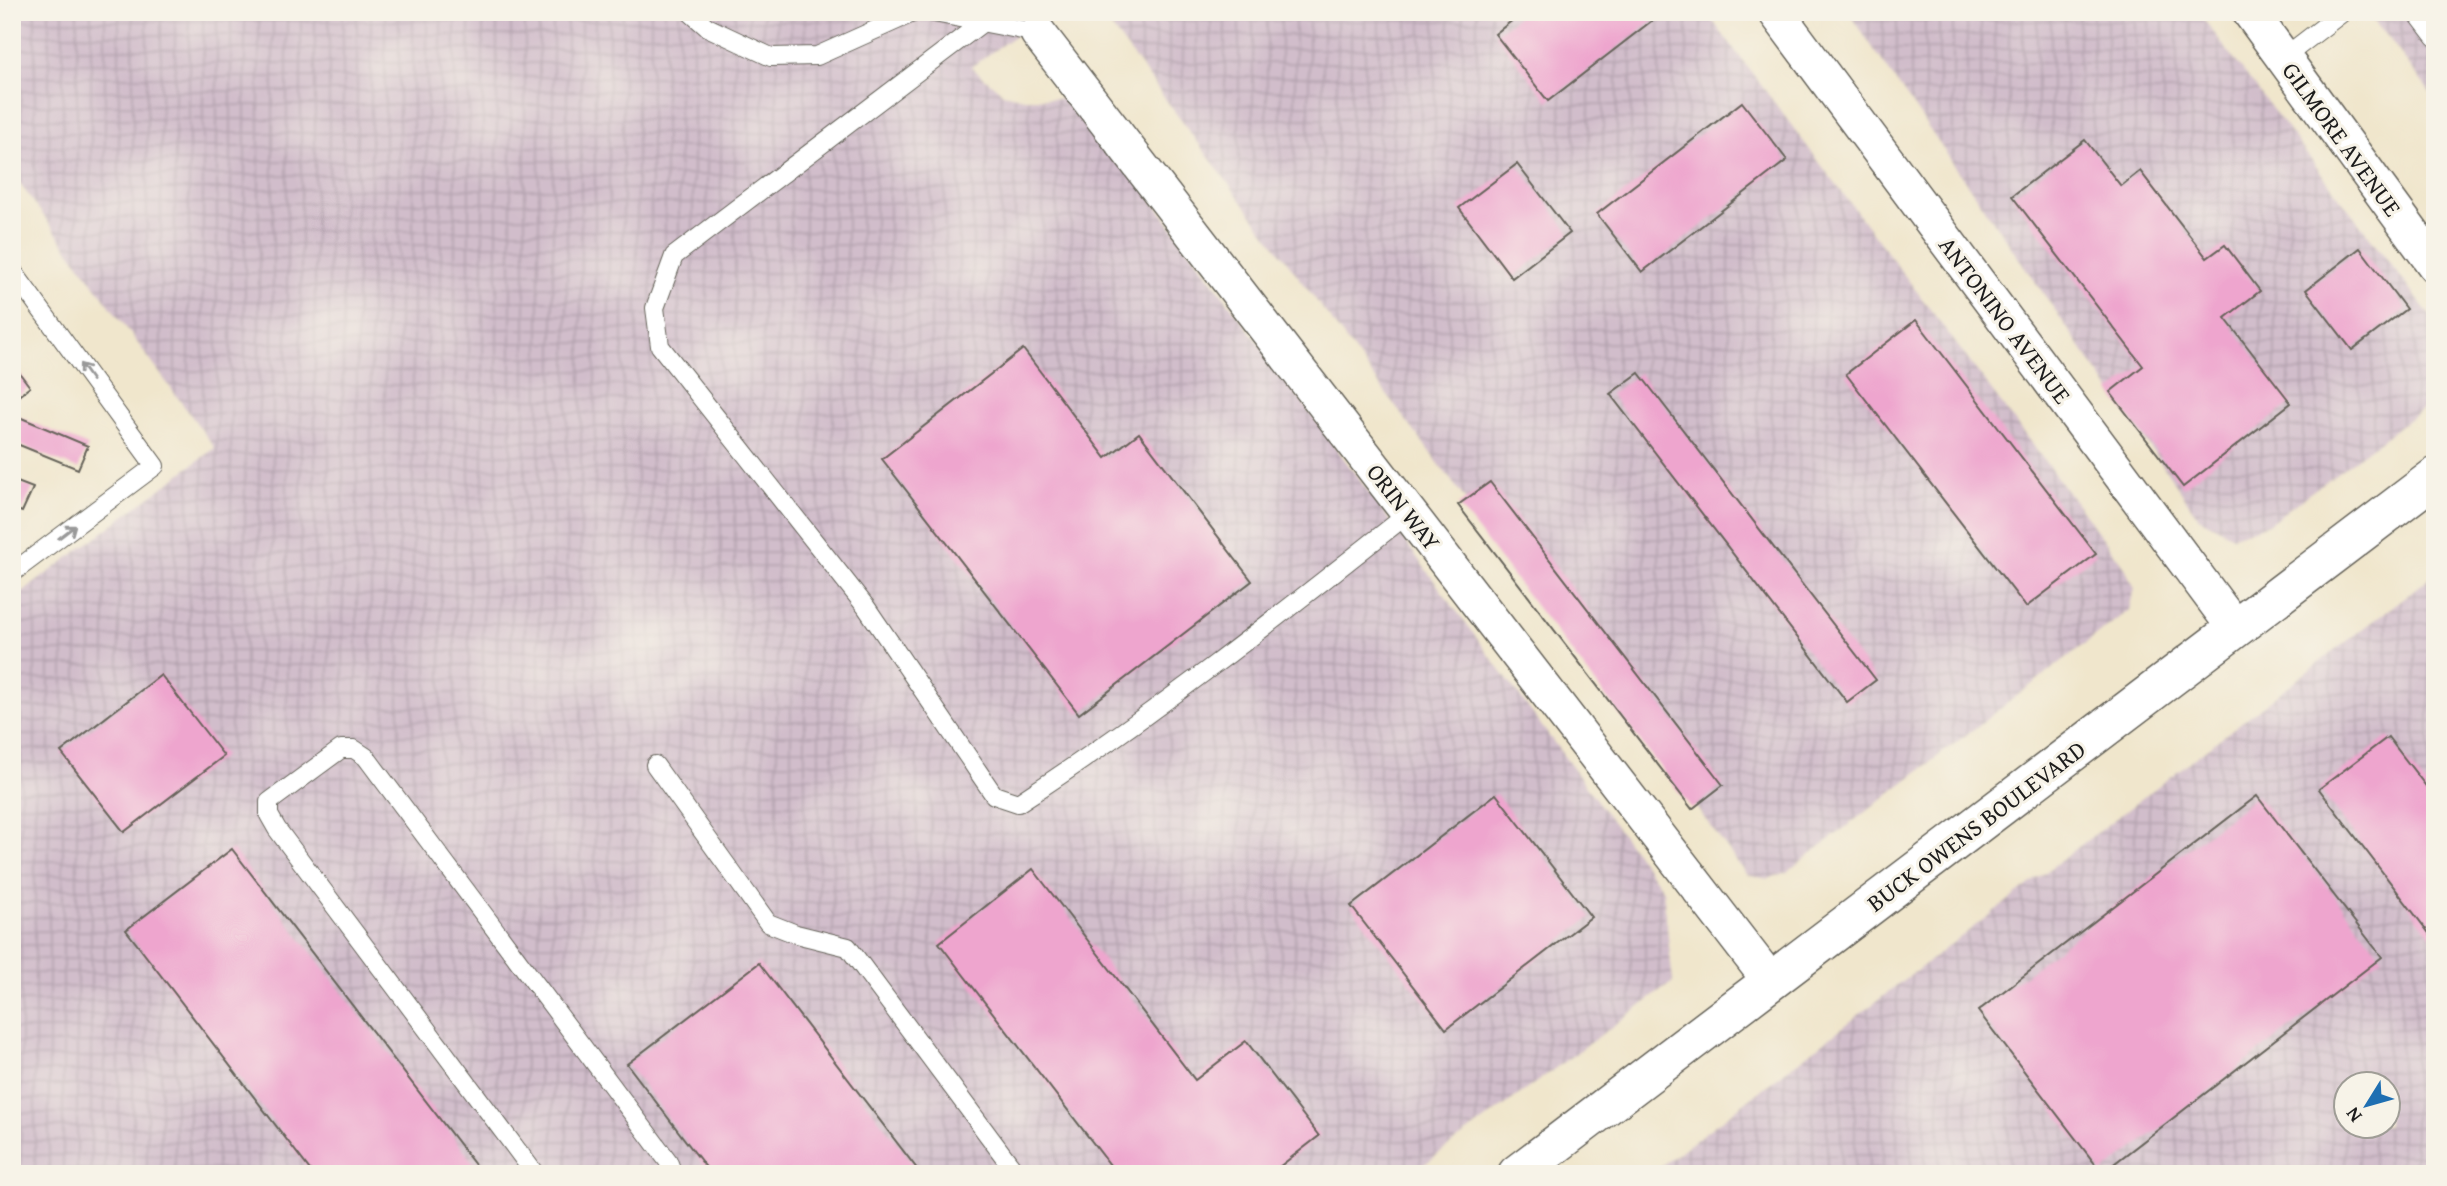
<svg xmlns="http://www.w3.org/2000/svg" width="2447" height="1186" font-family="'Gentium Book Plus',serif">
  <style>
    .industrial { fill: url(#industrial-grid); fill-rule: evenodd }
    .building { fill: #eea5ce }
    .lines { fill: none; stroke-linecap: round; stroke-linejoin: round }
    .lane-casing { stroke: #66635a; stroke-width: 20 }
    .street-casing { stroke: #66635a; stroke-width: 38 }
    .secondary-casing { stroke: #66635a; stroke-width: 41 }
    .lane { stroke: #fff; stroke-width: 18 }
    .street { stroke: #fff; stroke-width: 35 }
    .secondary { stroke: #fff; stroke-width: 38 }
    .oneway { stroke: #999 }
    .labels { text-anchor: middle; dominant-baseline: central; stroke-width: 6; stroke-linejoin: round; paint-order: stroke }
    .street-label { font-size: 24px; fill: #1c1c1c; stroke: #f7f3e8 }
  </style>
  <defs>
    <pattern id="industrial-grid" width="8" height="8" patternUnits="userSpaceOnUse" patternTransform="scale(1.75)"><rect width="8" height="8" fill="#d1bdcb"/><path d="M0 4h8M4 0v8" fill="none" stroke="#b3a2ae"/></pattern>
  </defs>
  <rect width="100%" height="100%" fill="#f7f3e8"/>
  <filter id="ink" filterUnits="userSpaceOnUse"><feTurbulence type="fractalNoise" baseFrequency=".0143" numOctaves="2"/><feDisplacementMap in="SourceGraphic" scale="14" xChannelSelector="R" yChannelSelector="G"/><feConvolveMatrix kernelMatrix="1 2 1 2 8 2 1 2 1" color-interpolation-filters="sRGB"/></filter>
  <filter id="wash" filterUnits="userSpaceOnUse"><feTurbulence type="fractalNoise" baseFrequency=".00686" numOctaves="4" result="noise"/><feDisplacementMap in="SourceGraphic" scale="28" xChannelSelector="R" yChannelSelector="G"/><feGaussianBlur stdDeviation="1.57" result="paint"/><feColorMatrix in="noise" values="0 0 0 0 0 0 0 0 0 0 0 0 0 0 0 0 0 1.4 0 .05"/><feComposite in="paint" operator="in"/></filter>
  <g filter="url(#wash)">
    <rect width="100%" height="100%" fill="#f0e6cc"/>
    <!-- industrial -->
    <g class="industrial">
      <path d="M12 12H1048L971 67 1003 93 1024 98 1068 99 1086 110 1663 890 1673 982 1411 1174H12V600L215 448 12 173Z"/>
      <path d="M1100 12H1706L2126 569 2134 589 2129 610 1787 872 1768 879 1747 875Z"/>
      <path d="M1848 12H2198L2435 322V400L2268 524 2233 536 2199 518Z"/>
      <path d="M2365 12H2435V99L2388 37Z"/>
      <path d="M2435 574V1174H1651ZM2346 1084H2388V1126H2346Z"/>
    </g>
    <g id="blocks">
      <!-- building -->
      <g class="building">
        <path d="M1523 12H1663L1548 101 1495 34Z"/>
        <path d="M1742 102 1787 160 1642 272 1597 214Z"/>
        <path d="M2085 140 2121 186 2140 171 2207 258 2225 245 2260 291 2225 318 2291 403 2183 487 2110 392 2143 366 2012 196Z"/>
        <path d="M1517 164 1570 233 1512 278 1459 208Z"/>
        <path d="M2360 248 2406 309 2352 350 2306 290Z"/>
        <path d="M1916 320 2096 554 2026 607 1846 374Z"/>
        <path d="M1023 349 1106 458 1139 433 1252 581 1079 714 882 459Z"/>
        <path d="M12 363 30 387 12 401Z"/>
        <path d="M1639 373 1876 680 1847 702 1610 394Z"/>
        <path d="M12 414 88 446 78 469 12 442Z"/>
        <path d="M12 480 33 488 22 512 12 508Z"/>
        <path d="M1490 482 1723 785 1692 809 1458 505Z"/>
        <path d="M161 675 224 756 124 832 61 752Z"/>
        <path d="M2388 737 2435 798V941L2319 789Z"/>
        <path d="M1496 794 1591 917 1446 1029 1351 906Z"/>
        <path d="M2257 796 2382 957 2102 1173 1978 1011Z"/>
        <path d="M232 849 482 1174H313L126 930Z"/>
        <path d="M1033 869 1195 1080 1246 1041 1319 1136 1270 1174H1117L939 943Z"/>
        <path d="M759 963 921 1174H711L627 1064Z"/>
      </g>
    </g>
  </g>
  <g filter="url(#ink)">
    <use href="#blocks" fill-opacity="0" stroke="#66635a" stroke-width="2"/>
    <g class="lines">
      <!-- lane casing -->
      <g class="lane-casing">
        <g id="lane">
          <path d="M690 12 707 27 771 57 817 56 915 12"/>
          <path d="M929 12 1038 33 1032 12"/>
          <path d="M2416 12 2435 37"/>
          <path d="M983 22 674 256 655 308 660 346 866 607 994 795 1018 803C1154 715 1282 614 1409 513"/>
          <path d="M2283 58 2343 12"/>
          <path d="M12 270 155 466 12 573"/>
          <path d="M655 765 768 923 796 934 848 947 1017 1174"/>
          <path d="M535 1174 277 829 269 815V802L341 749H354L366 757 668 1161 673 1174"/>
        </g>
      </g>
      <!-- street casing -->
      <g class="street-casing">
        <g id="street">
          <path d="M1776 12 2235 628"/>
          <path d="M2250 12 2435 265"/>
          <path d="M1038 33 1771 982"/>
        </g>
      </g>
      <!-- secondary casing -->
      <g class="secondary-casing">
        <path id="secondary" d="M1517 1174 2435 477"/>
      </g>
      <!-- lane -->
      <use href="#lane" class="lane"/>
      <!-- street -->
      <use href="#street" class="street"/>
      <!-- secondary -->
      <use href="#secondary" class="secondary"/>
    </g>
    <!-- one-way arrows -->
    <defs><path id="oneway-shaft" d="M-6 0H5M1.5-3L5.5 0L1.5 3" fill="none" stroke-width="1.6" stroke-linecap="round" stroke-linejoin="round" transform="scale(1.75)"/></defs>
    <g class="oneway">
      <use href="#oneway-shaft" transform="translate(86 372) rotate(-126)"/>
      <use href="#oneway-shaft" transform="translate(67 532) rotate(-37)"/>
    </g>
  </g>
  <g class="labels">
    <!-- street labels -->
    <g class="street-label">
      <text transform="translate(2342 139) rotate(54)">GILMORE AVENUE</text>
      <text transform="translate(2005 320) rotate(53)">ANTONINO AVENUE</text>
      <text transform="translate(1404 507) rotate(52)">ORIN WAY</text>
      <text transform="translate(1976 826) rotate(-37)">BUCK OWENS BOULEVARD</text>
    </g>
  </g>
  <!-- margin -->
  <rect width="2447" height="1186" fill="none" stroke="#f7f3e8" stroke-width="42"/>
  <!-- north arrow -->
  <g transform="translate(2367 1105) rotate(233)"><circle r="33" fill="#f7f3e8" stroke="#9f9d96" stroke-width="2"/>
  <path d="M0-5L12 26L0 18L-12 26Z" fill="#1f6fb2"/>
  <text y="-10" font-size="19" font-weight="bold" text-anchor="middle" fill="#1c1c1c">N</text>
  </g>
</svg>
